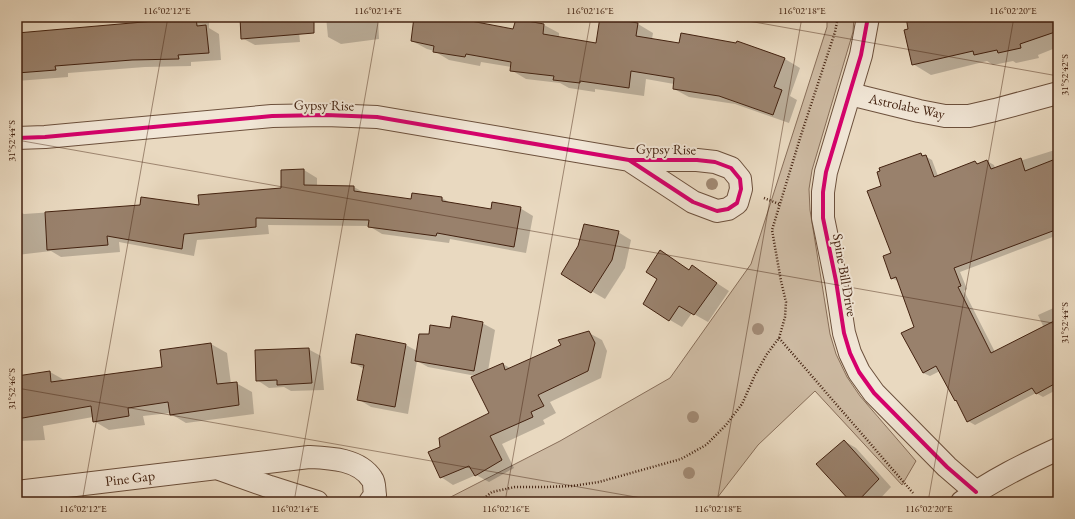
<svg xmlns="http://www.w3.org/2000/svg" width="1075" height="519" font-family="'EB Garamond',serif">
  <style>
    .green { fill: #cdbaa2; stroke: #886e59 }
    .shadow { fill: #0003 }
    .building { fill: #99816c; stroke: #432210 }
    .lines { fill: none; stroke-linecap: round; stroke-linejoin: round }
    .minor-casing { stroke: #6c503c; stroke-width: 24 }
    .path { stroke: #432210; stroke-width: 2.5; stroke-dasharray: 1 2; stroke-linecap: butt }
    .minor { stroke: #f1e6d6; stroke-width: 22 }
    .cycleway-casing { stroke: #f1e6d6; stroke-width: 6 }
    .cycleway { stroke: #d6006c; stroke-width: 4 }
    .tree { fill: #a18973 }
    .ticks { fill: none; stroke: #432210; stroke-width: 1; stroke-opacity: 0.45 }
    .labels { text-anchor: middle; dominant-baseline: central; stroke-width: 4; stroke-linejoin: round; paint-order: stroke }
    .street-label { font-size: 14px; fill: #432210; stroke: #f1e6d6 }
    .neatline { fill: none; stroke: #432210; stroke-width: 1.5 }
    .ticks-label { font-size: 10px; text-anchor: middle; fill: #432210 }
  </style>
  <rect width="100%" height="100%" fill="#e9d9c0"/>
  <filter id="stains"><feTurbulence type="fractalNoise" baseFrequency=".005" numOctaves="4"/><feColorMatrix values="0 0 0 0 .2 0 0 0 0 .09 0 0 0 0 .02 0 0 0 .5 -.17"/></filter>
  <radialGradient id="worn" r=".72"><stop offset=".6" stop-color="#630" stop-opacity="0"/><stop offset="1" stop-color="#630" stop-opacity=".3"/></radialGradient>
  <!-- green -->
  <path class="green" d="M827 17H854L853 32 812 170 809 189 810 210 830 334 836 354 847 377 860 396 916 461 902 485 815 391 758 445 714 502H441L560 441 670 378 751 264 827 27Z"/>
  <!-- shadow -->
  <g class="shadow">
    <path d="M167 17H209V28L219 34 221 60 191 62V66L145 67 68 73V77L17 81V34L167 21Z"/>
    <path d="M241 17H289L298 23 300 42 255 45 242 38Z"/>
    <path d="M326 17H378L379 39 341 44 328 37Z"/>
    <path d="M415 17H473L486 25 514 30 516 20 544 25 559 33V38L597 44 601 18 638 24 653 33 652 39 680 44H737L738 42 785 59 800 68 790 96 797 100 789 123 735 104 689 97 674 89V84L646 79 644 96 595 89V92L569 88 560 83 526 79 511 70V67L481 62 480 66 449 60 434 51 427 49 412 41Z"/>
    <path d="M907 17H1058V47L1038 55 1039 58 1016 63 1013 61 993 65 987 61 931 75 913 64Z"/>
    <path d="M1058 149V235L960 272 967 289 964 291 995 352 1044 328 1038 315 1058 306V389L1043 397 1036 393 975 425 968 421 959 402 955 400 940 371 930 376 923 373 902 334 915 327 899 282 892 278V254L883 187 921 154 932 160 938 176 975 162 979 164 987 161 994 165 995 168 1021 159 1023 160Z"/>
    <path d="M304 170 317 178V186L354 187 366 194 412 200 442 198 452 204 492 210 520 208 533 216 526 253 450 239 449 243 382 234 369 226 268 225 269 234 197 240 194 256 119 242 120 252 61 257 51 251 17 255V211L24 214 140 206H200L282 189V171Z"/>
    <path d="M618 232 631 240 625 268 605 299 562 274Z"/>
    <path d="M661 252 690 270 692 267 729 291 708 322 692 313 682 327 670 320 659 279Z"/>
    <path d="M482 323 495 330 488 371 503 364 510 368 589 333 602 340 607 351 601 378 550 402 556 413 543 420 545 424 502 444 514 468 489 482 476 475 453 485 441 477V448L491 413 476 376 428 367 417 361 408 414 371 407 358 399 364 369 352 362 356 335 406 345 417 351 430 335Z"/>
    <path d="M211 344 227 353 231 384 236 383 252 392 254 414 186 423 171 414 170 413 143 416 145 425 109 430 94 421 93 417 43 426 45 440 17 441V377L50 372 66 381 163 368Z"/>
    <path d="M308 349 321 356 324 390 291 391 284 387 269 388 257 380Z"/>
    <path d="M844 441 856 448 891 487 877 502H852Z"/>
  </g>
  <!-- building -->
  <g class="building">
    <path d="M166 17H196L197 26 206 25 209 53 178 55 179 59 132 60 55 66 56 70 17 73V33L166 20Z"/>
    <path d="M240 17H314V33L241 39Z"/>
    <path d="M414 17H472L471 21 513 29 516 19 544 24 543 34 596 43 600 17H603L638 23 636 36 679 43 681 33 736 43 737 41 785 58 774 87 782 90 773 115 719 96 673 89 674 78 631 71 629 88 580 81V83L553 80 554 76 510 71 511 62 466 54 465 57 433 52 434 46 411 41Z"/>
    <path d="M906 17H1058V31L1020 44 1021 48 998 53 997 50 974 55 973 51 912 65 904 30 908 29Z"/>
    <path d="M921 153 922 156 926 155 934 177 975 161 977 164 987 160 991 169 1021 158 1025 171 1058 158V229L954 268 961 286 958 287 991 353 1058 319V382L1036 394 1032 388 967 422 956 400 955 401 936 366 923 373 901 333 914 327 896 277 891 279 883 256 891 253 867 191 881 186 877 172 880 171 879 168Z"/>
    <path d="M304 169V185L354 186V191L411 199 412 193 442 197V201L491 209 492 202 521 207 514 247 437 233 436 236 368 227 369 220 256 218V227L184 234 182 249 107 236 108 245 47 250 45 212 140 205 141 197 199 205 198 195 281 188V170Z"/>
    <path d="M584 224 619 231 612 260 591 293 561 274 578 246Z"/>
    <path d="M660 250 689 270 692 265 717 283 694 315 679 306 669 321 643 304 657 279 646 272Z"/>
    <path d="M452 316 483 322 474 371 415 361 419 334H429L430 325 450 328Z"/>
    <path d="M589 331 595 343 588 371 538 395 544 406 531 412 533 417 490 436 502 460 475 476 469 466 440 478 428 452 440 447 439 438 489 413 471 377 503 363 505 370 561 345 558 340Z"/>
    <path d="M356 334 406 344 395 407 357 400 364 365 351 363Z"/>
    <path d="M211 343 217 384 237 382 239 405 170 415 168 402 128 408 129 416 93 422 91 406 17 419V376L50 371 51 382 162 367 160 350Z"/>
    <path d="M309 348 312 383 277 385V380L256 381 255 350Z"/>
    <path d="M844 440 879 479 857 502H851L816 464Z"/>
  </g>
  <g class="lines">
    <!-- minor casing -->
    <g class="minor-casing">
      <g id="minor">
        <path d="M868 17 861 55 826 172 823 192V218L836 281 844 333 850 353 859 372 874 393 947 467 976 492"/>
        <path d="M850 94 919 111 945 116H969L995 110 1058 93"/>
        <path d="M17 138 45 137 272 116 326 115 377 117 629 160H697L715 162 731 168 740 179 741 189 737 203 728 209 717 211 693 202 629 160"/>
        <path d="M222 470 270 487 317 502"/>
        <path d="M17 492 309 457C331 458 359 459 372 479 375 483 374 490 375 495L370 502"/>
        <path d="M962 502C992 480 1025 464 1058 449"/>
      </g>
    </g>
    <!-- path -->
    <g class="path">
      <path d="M764 198 779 204"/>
      <path d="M779 338 913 493"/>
      <path d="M479 502 492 492 515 487H546L572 486 599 482 681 459 706 445 726 425 742 404 755 375 767 354 779 338 785 317 786 302 781 281 772 230 801 135 835 32 838 17"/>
    </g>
    <!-- minor -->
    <use href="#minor" class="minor"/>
    <!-- cycleway casing -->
    <g class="cycleway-casing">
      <g id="cycleway">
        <path d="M868 17 861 55 826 172 823 192V218L836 281 844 333 850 353 859 372 874 393 947 467 976 492"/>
        <path d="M17 138 45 137 272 116 326 115 377 117 629 160H697L715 162 731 168 740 179 741 189 737 203 728 209 717 211 693 202 629 160"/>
      </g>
    </g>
    <!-- cycleway -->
    <use href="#cycleway" class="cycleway"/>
  </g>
  <!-- trees -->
  <g class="tree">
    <circle cx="712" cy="184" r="6"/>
    <circle cx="758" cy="329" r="6"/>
    <circle cx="693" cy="417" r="6"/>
    <circle cx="689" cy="473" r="6"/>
  </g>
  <!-- ticks -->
  <path class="ticks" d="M726 17 1058 76M17 140 1058 324M17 388 664 502M82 502 168 17M294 502 379 17M505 502 591 17M717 502 802 17M928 502 1014 17"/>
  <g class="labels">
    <!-- street labels -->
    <g class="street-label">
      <text transform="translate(324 105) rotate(1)">Gypsy Rise</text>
      <text transform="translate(907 106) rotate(12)">Astrolabe Way</text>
      <text transform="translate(666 149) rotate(1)">Gypsy Rise</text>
      <text transform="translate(845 275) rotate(80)">Spine Bill Drive</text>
      <text transform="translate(130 478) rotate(-7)">Pine Gap</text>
    </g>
  </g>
  <!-- margin -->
  <rect width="1075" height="519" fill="none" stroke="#e9d9c0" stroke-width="44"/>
  <rect x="22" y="22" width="1031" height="475" class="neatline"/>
  <g class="ticks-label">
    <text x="167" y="14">116°02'12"E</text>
    <text x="378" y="14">116°02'14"E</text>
    <text x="590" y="14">116°02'16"E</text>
    <text x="802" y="14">116°02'18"E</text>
    <text x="1013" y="14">116°02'20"E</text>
    <text transform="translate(1064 75) rotate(-90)" y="4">31°52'42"S</text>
    <text transform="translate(11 141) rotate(-90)" y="4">31°52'44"S</text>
    <text transform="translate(1064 323) rotate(-90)" y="4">31°52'44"S</text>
    <text transform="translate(11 389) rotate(-90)" y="4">31°52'46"S</text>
    <text x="83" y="512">116°02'12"E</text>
    <text x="295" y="512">116°02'14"E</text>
    <text x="506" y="512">116°02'16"E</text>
    <text x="718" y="512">116°02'18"E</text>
    <text x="929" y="512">116°02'20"E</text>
  </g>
  <rect width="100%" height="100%" filter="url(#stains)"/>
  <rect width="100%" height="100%" fill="url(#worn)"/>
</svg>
